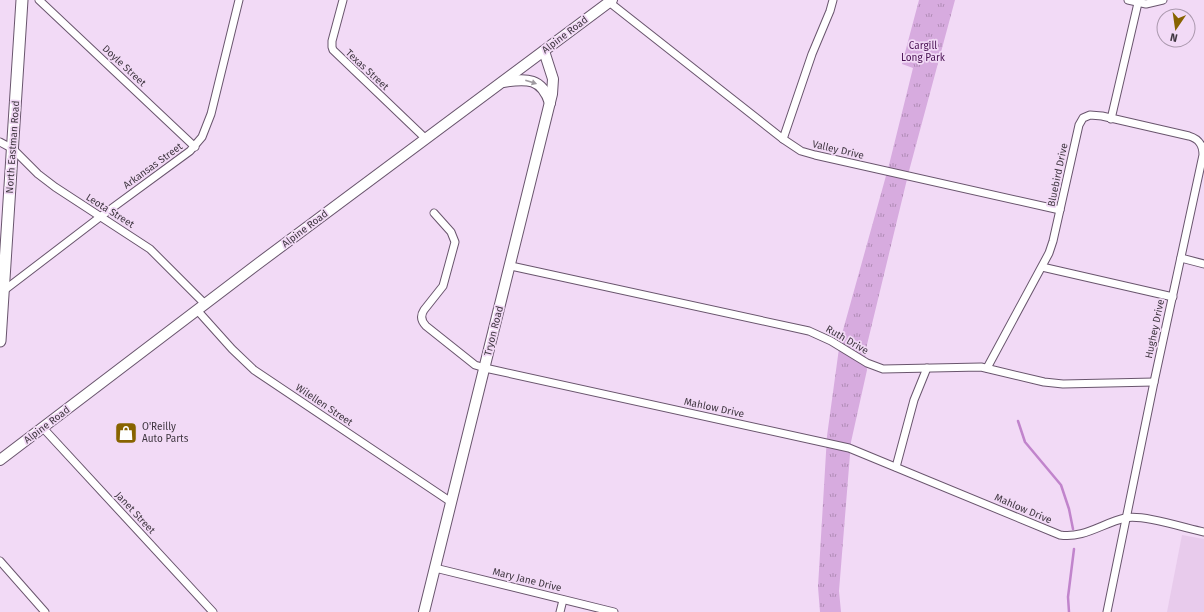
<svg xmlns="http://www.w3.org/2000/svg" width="1204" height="612" font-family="'Fira Sans',sans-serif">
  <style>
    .built { fill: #e8cbec }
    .grass { fill: url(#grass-tufts) }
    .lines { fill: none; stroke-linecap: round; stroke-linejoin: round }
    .stream { stroke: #c184cc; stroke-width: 2.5 }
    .street-casing { stroke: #69556d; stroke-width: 9 }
    .secondary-casing { stroke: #69556d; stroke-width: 12 }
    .primary-casing { stroke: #69556d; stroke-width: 13 }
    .street { stroke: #fff; stroke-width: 7 }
    .secondary { stroke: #fff; stroke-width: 10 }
    .primary { stroke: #fff; stroke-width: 11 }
    .oneway { fill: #9f9aa0 }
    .labels { text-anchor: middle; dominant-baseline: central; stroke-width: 3.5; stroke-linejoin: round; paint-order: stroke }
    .street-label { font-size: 10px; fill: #3f3640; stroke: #f2daf6 }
    .park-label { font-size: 10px; fill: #481052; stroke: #f2daf6 }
    .poi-label { font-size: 10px; fill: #3f3640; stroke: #f2daf6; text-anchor: start }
  </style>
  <defs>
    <pattern id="grass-tufts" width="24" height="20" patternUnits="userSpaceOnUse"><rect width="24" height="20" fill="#d7abdf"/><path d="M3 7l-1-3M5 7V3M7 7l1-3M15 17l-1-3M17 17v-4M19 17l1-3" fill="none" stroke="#b08cb6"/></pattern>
  </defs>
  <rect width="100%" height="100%" fill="#f2daf6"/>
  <!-- built -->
  <path class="built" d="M1182 535 1204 539V612H1167Z"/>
  <!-- grass -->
  <path class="grass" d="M919 0H955L909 171 865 353 867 370 851 442 839 591 841 612H820L818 587 827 436 840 341 889 165 913 68 902 64Z"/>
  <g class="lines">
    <!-- stream -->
    <g class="stream">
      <path d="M1018 421 1025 442 1061 485 1069 509 1073 529"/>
      <path d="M1069 612 1068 597 1074 549"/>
    </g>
    <!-- street casing -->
    <g class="street-casing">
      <g id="street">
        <path d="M39 0 195 147"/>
        <path d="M343 0 332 41V47L333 50 426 139"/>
        <path d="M1128 0 1146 4 1163 0"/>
        <path d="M609 2 783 139 801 151 815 155 1060 210"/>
        <path d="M1111 119 1138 3"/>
        <path d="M783 139 812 54 830 11 833 0"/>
        <path d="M0 142 13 149 38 174 55 187 150 249 205 304"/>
        <path d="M434 213 451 232 455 242 443 286 424 310C420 316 421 321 426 326L475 365 485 368 849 448 1060 535C1083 539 1103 523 1125 518 1142 514 1185 528 1204 532"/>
        <path d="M1181 258 1204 264"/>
        <path d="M511 266 809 331 831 341 867 363 883 369 981 367 1044 382 1063 384 1154 382"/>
        <path d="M1042 267 1173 297"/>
        <path d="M2 292 100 217 190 151 202 137 211 114 239 0"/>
        <path d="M197 310 232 349 254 370 451 502"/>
        <path d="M987 368 1049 253 1053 241 1079 125 1083 118 1090 115 1102 116 1189 136C1199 139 1203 145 1203 155L1154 382 1107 612"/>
        <path d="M43 428 213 612"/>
        <path d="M896 467 914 400 927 368"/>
        <path d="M0 561 45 612"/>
        <path d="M435 568 614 612"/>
        <path d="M560 612 563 600"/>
      </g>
    </g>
    <!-- secondary casing -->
    <g class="secondary-casing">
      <g id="secondary">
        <path d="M503 82C527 78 542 78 550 103"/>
        <path d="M0 460 259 263 612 0"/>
        <path d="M424 612 552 94 553 79 544 51"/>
      </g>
    </g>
    <!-- primary casing -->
    <g class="primary-casing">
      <path id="primary" d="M0 341 22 0"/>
    </g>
    <!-- street -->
    <use href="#street" class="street"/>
    <!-- secondary -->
    <use href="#secondary" class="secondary"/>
    <!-- primary -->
    <use href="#primary" class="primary"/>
  </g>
  <!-- one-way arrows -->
  <defs><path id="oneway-solid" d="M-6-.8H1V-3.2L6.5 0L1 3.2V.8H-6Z"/></defs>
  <use class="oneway" href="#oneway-solid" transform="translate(531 82) rotate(18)"/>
  <!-- icons -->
  <defs>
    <g id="shop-square" transform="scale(1.15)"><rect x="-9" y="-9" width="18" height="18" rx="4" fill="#886300" stroke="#f2daf6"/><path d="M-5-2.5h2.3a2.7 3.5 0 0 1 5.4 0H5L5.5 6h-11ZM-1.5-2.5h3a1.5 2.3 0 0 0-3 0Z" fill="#fff"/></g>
  </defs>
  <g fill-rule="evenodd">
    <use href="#shop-square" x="126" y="433"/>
  </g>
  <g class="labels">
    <!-- street labels -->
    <g class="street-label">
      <text transform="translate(565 35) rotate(-37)">Alpine Road</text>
      <text transform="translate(124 66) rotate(43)">Doyle Street</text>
      <text transform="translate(367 70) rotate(43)">Texas Street</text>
      <text transform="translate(13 147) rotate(-86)">North Eastman Road</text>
      <text transform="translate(838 150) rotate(13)">Valley Drive</text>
      <text transform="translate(153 166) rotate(-36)">Arkansas Street</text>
      <text transform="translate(1058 175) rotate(-78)">Bluebird Drive</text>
      <text transform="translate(110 211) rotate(32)">Leota Street</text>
      <text transform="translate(305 229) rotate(-37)">Alpine Road</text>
      <text transform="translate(1155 329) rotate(-78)">Hughey Drive</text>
      <text transform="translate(494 331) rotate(-76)">Tryon Road</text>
      <text transform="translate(847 340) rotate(30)">Ruth Drive</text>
      <text transform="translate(324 405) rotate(34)">Wilellen Street</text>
      <text transform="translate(714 408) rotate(12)">Mahlow Drive</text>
      <text transform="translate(47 425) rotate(-37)">Alpine Road</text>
      <text transform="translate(1023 509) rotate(23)">Mahlow Drive</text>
      <text transform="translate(135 513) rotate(47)">Janet Street</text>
      <text transform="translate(527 580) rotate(14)">Mary Jane Drive</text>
    </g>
    <!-- park labels -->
    <g class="park-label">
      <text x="923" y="46">Cargill<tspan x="923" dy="12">Long Park</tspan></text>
    </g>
    <!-- poi labels -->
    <g class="poi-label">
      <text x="142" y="427">O'Reilly<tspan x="142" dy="12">Auto Parts</tspan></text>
    </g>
  </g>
  <!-- north arrow -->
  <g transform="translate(1176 28) rotate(193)"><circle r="19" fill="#f2daf6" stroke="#aa98ad"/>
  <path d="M0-3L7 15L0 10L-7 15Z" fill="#886300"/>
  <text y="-6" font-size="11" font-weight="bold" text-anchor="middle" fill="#3f3640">N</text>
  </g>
</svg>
